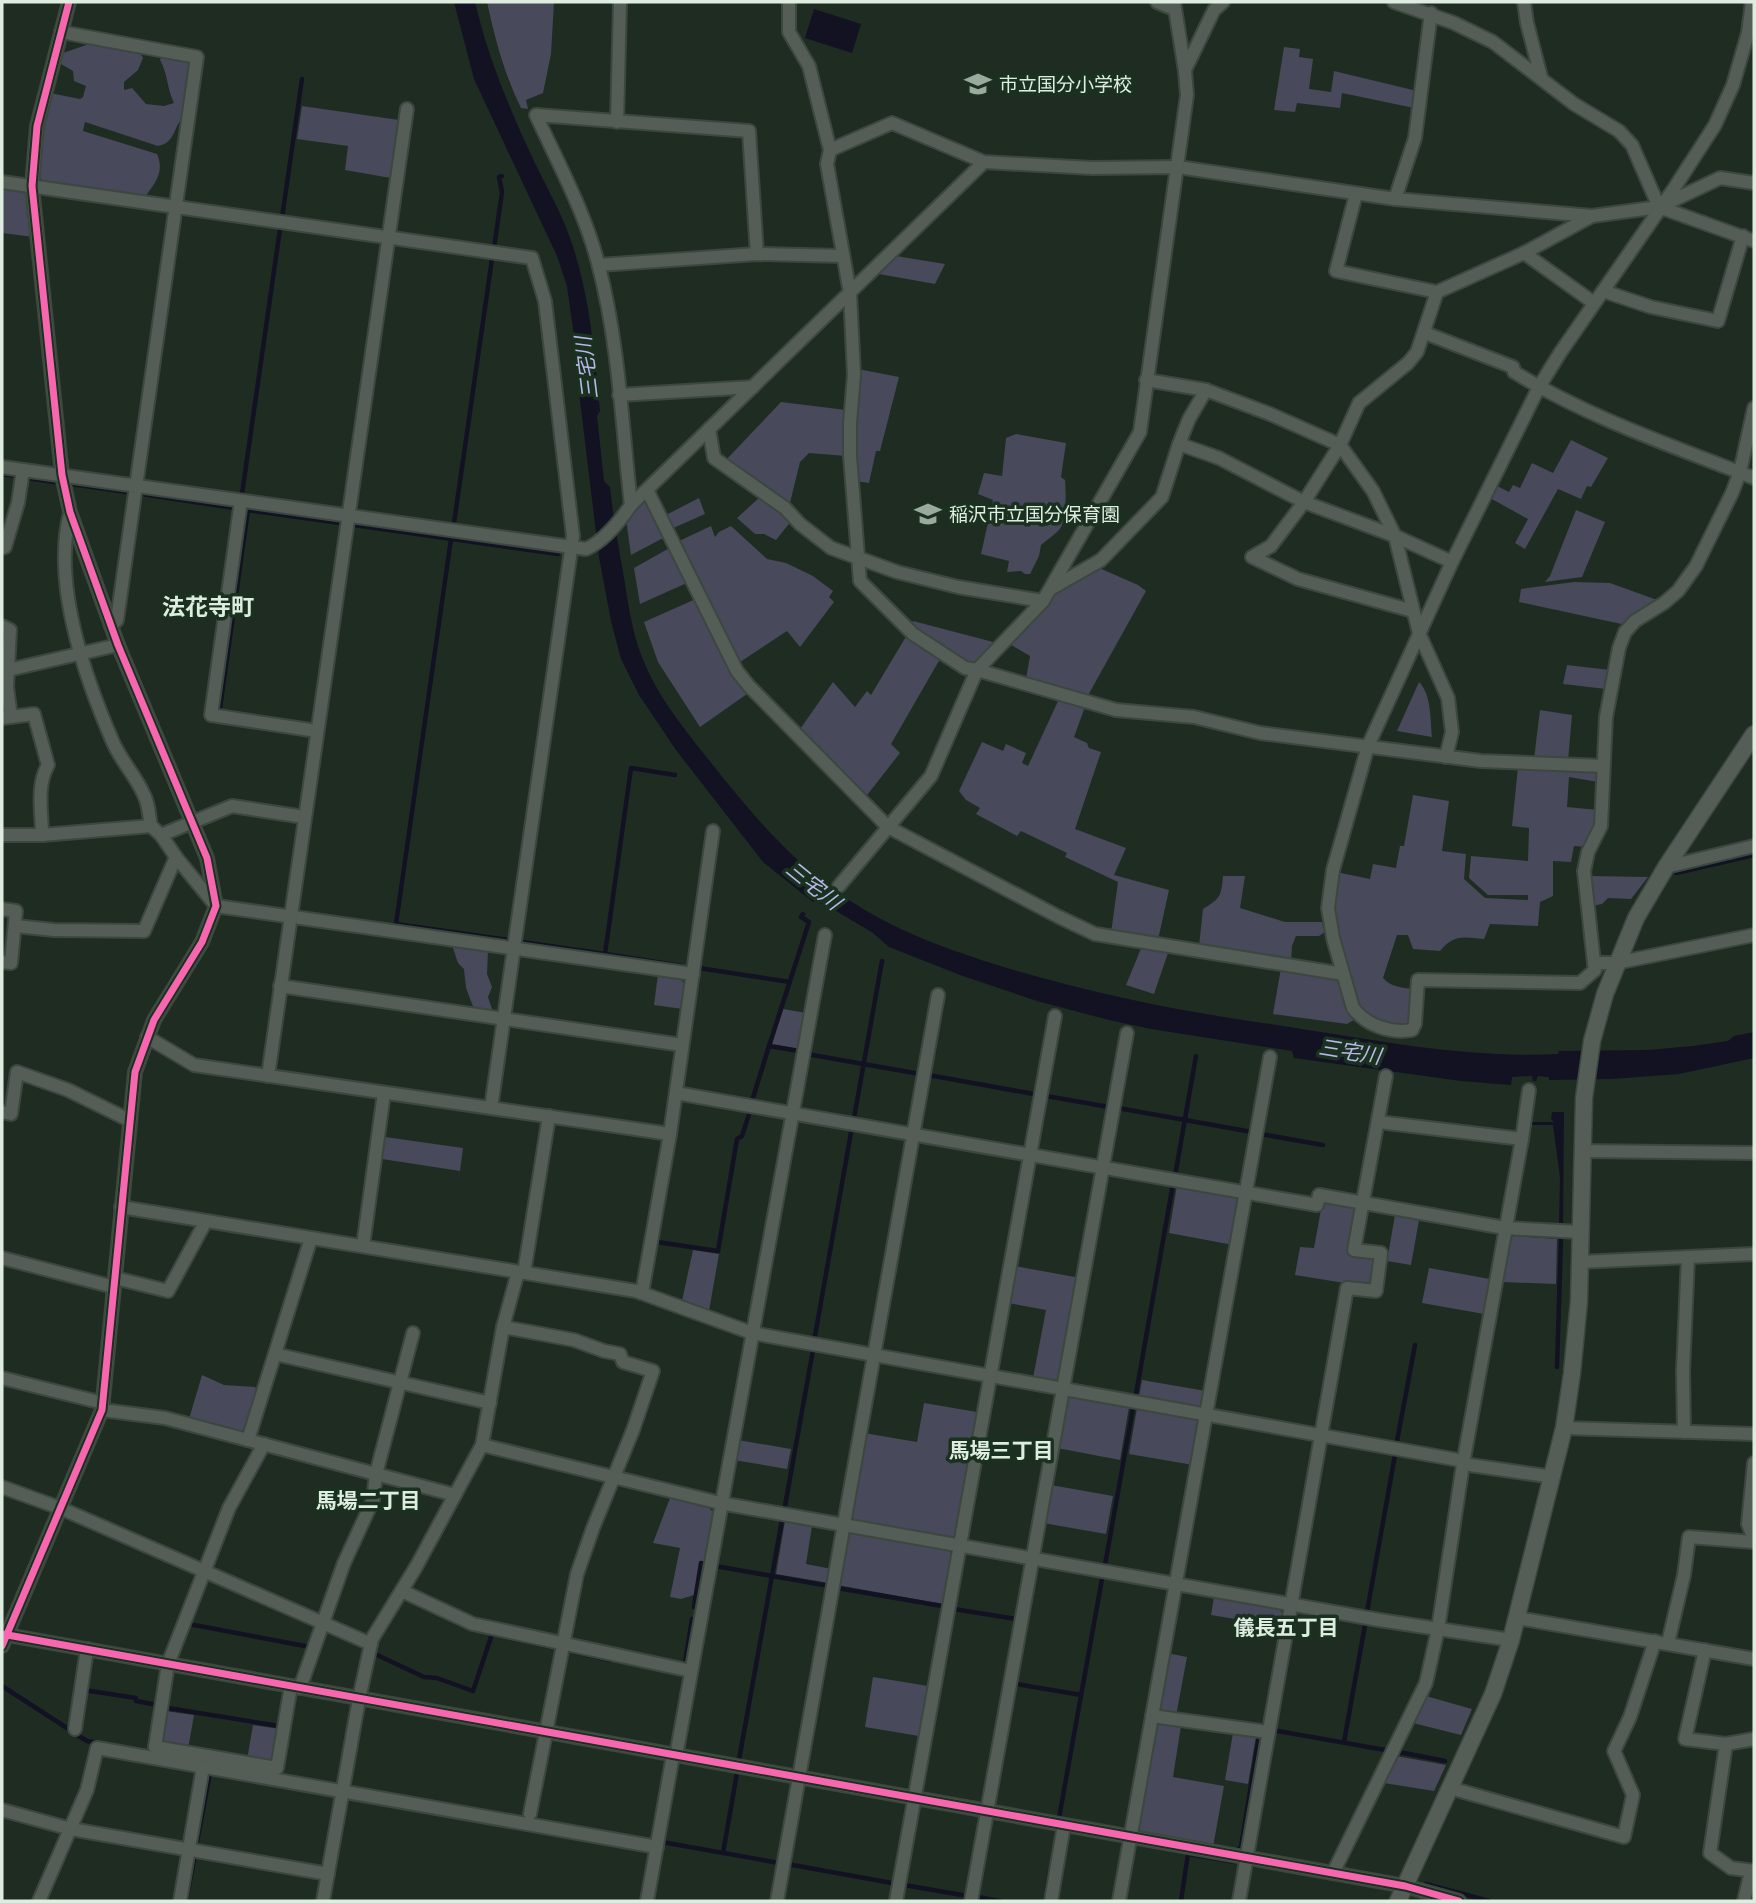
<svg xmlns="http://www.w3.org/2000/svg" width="1756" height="1903" font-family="'IBM Plex Sans','Noto Sans JP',sans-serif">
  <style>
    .green { fill: #48495a }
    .water { fill: #121223 }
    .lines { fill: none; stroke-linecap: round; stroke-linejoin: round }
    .stream { stroke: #121223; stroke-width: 4.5 }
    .minor-casing { stroke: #3c473f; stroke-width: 16 }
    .tertiary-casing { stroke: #3c473f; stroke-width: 19 }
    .minor { stroke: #545d56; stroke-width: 12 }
    .tertiary { stroke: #545d56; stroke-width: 16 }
    .cycleway-casing { stroke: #1a311f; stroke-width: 11 }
    .cycleway { stroke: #f766af; stroke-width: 7 }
    .labels { text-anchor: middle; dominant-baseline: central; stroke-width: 7; stroke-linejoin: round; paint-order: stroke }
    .poi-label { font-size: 19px; fill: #dfede1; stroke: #1a311f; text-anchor: start }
    .water-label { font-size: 21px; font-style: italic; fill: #bab7ea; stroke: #1a311f }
    .neighbourhood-label { font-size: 21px; font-weight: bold; fill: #dfede1; stroke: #1a311f }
    .quarter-label { font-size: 23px; font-weight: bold; fill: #dfede1; stroke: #1a311f }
  </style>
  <rect width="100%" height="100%" fill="#1f2c22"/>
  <!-- green -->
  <g class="green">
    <path d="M487 2H554L551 54 543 93 526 100 528 109 521 108C504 73 495 39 487 2Z"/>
    <path d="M95 42 139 51 143 58 138 70 124 82V90L132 88 146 104 164 106 174 103C167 89 168 74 160 60L162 55 187 59 190 63 183 117C173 128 175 143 158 146L85 122 83 131 157 154C165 172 155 183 145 197L46 184 40 178V145L50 93 80 99 83 97 86 86 74 81 73 71 61 64 60 59 63 53Z"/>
    <path d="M1284 47 1300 49 1299 57 1313 59 1309 89 1331 92 1334 71 1417 91 1414 108 1342 93 1340 108 1297 103 1295 112 1274 110Z"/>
    <path d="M302 106 399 120 391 178 345 170 348 146 297 139Z"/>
    <path d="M2 188 23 191 29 198 34 237 2 233Z"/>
    <path d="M896 256 945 264 935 284 879 274Z"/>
    <path d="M858 369 899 377 880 451H876L869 483 856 481 853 420Z"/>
    <path d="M781 402 846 410V456L809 453 800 462 789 507 724 462Z"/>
    <path d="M1016 434 1066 443 1061 477 1065 480C1066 491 1067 522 1059 530 1054 535 1047 540 1041 545L1039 556 1030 574H1025L1021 571 1007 572 1009 561 981 554 993 500 978 494 984 473 1002 476 1006 438Z"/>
    <path d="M1571 440 1608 458 1591 487 1587 486 1581 499 1558 489 1525 549 1515 543 1528 519 1490 498 1495 485 1509 492 1513 485 1520 488 1532 463 1553 473Z"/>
    <path d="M761 496 792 520 776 540 764 534H755L737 518Z"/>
    <path d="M699 498 705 514 671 529 664 516Z"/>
    <path d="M645 501 652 505 667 536 631 555 626 519Z"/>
    <path d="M1576 510 1605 522 1582 577 1545 582 1550 576Z"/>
    <path d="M711 526 715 537 719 532 731 526 767 559 786 563 813 576 833 591 829 597 834 602 800 647 787 631 737 664 677 542Z"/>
    <path d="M673 546 689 582 640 604 634 568Z"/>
    <path d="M1097 567 1138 585 1146 591 1086 699 1026 679 1030 656 1008 643 1052 593Z"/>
    <path d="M1574 582 1610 583 1657 600 1655 604 1626 625 1519 602 1521 589Z"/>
    <path d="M698 598 731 672 747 694 700 727 658 662 644 622Z"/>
    <path d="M913 621 997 643 974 665 965 664 910 626Z"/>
    <path d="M907 635 940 659 891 744 900 753 864 799 798 732 833 682 855 707 867 691 871 695Z"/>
    <path d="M1567 665 1610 670 1606 689 1563 684Z"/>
    <path d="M1419 682C1432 695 1430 720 1432 737L1397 731Z"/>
    <path d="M1059 699 1085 707 1074 737 1087 743 1089 748 1101 752 1075 829 1126 848 1114 875 1169 890 1158 940 1111 933 1118 882 1065 857 1067 853 1021 831 1017 836 976 814 980 808 966 800 959 791 982 742 1003 751 1006 744 1026 753 1022 763 1028 766Z"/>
    <path d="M1540 710 1572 715 1568 761 1534 759Z"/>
    <path d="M1518 767 1595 771 1599 773 1598 782 1569 777 1567 807 1598 810 1596 827 1586 847 1574 846 1571 862 1553 861V896L1540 902 1538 926 1490 924 1484 939C1463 937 1454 934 1440 951L1413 949 1408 935H1397L1383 978C1391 987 1403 988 1414 989L1413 1022 1406 1028 1373 1021 1355 1004 1333 924 1336 872 1370 879 1373 864 1396 868 1400 846H1404L1413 795 1449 801 1442 851 1466 854 1464 879 1485 898 1528 900V895H1488L1469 878 1471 856 1528 861 1529 828 1512 826Z"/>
    <path d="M1223 876H1245L1240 908 1285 922H1322L1325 932 1319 936H1296L1292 946 1291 962 1199 946 1203 909C1221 898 1221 896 1223 876Z"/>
    <path d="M1590 876 1648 877 1631 899 1608 898 1602 904 1592 906Z"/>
    <path d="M452 945 488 951 487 974 492 987 488 997 493 1012 474 1009 466 988 464 969 458 963Z"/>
    <path d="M1142 946 1169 950 1154 994 1126 985Z"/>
    <path d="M1281 968 1337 977 1357 1018 1347 1024 1273 1014Z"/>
    <path d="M658 974 679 977 686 986 683 1009 654 1005Z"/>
    <path d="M783 1009 806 1013 800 1049 772 1044Z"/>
    <path d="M385 1137 463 1148 460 1171 382 1159Z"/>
    <path d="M1177 1185 1236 1195 1241 1200 1233 1245 1169 1233Z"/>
    <path d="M1326 1202 1351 1206 1355 1210 1348 1253 1372 1257 1375 1261 1373 1284 1369 1287 1295 1275 1300 1247 1314 1248 1322 1204Z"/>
    <path d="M1395 1215 1419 1220 1411 1265 1387 1261Z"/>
    <path d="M1514 1236 1557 1239 1556 1284 1502 1282 1510 1238Z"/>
    <path d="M693 1250 719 1254 709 1311 682 1301Z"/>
    <path d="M1015 1266 1080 1278 1062 1378 1057 1382 1033 1378 1046 1310 1008 1303Z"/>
    <path d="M1429 1268 1490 1279 1484 1314 1422 1303Z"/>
    <path d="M202 1375 224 1385 255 1387 258 1391 245 1430 240 1432 189 1419Z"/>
    <path d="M1142 1380 1206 1391 1204 1403 1199 1407 1139 1397Z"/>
    <path d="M1071 1396 1129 1407 1120 1460 1057 1448 1066 1399Z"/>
    <path d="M924 1403 977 1412 955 1535 950 1538 853 1522 850 1517 864 1433 917 1442Z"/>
    <path d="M1137 1408 1197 1418 1200 1422 1193 1465 1129 1454Z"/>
    <path d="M738 1440 791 1449 787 1469 734 1460Z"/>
    <path d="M1051 1485 1113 1496 1106 1534 1043 1523Z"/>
    <path d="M670 1498 707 1506 713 1512 704 1561H700L694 1595 681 1599 670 1597 680 1548 653 1543Z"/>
    <path d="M785 1521 812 1526 806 1564 832 1569 829 1583 776 1574Z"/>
    <path d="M851 1532 948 1550 952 1554 943 1604 837 1585 847 1536Z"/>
    <path d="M1214 1597 1279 1608 1283 1614 1278 1639 1233 1631 1235 1619 1211 1615Z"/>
    <path d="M1167 1653 1187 1657 1176 1716 1160 1714 1156 1709Z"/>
    <path d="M873 1677 928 1686 919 1736 865 1727Z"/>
    <path d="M1426 1696 1472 1709 1461 1735 1413 1723Z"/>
    <path d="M165 1711 194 1715 188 1749 163 1745 160 1739Z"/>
    <path d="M1157 1722 1181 1726 1173 1777 1224 1786 1213 1847 1138 1834 1135 1828Z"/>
    <path d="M253 1725 280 1729 275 1762 247 1760Z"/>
    <path d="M1233 1733 1256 1736 1248 1784 1225 1780Z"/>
    <path d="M1396 1756 1446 1765 1434 1791 1384 1783Z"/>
  </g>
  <!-- water -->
  <g class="water">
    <path d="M454 2H475C488 58 510 110 534 161 546 186 561 212 570 238 590 294 594 352 600 411L597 416 604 481 610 487C613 516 618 544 623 572 628 601 631 629 642 657 657 697 689 735 716 769 752 814 790 859 837 892 894 932 951 951 1017 971 1100 995 1184 1012 1270 1024 1365 1038 1462 1059 1558 1054L1559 1051 1648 1050 1692 1046 1728 1041 1734 1036 1754 1032V1058L1679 1074 1612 1079 1549 1080V1077L1538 1076 1536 1081H1533L1532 1076 1512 1077 1511 1085 1461 1081 1294 1058 1292 1051 1151 1029 1109 1020 1037 1001 960 975 889 947 873 933 826 905 813 902 763 862 676 750 639 695 621 659 611 621 599 557 575 359 577 357 567 286 557 256 474 79Z"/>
    <path d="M814 9 861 24 852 53 805 38Z"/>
    <path d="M1552 1112H1564L1563 1226 1559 1225 1560 1177 1553 1125H1531V1122H1554L1551 1119Z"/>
  </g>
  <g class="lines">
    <!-- stream -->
    <g class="stream">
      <path d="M282 218 302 79"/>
      <path d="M494 248 502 192 499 177 502 176"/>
      <path d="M2 474 16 476"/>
      <path d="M27 478 54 482"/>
      <path d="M71 484 127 492"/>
      <path d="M142 494 234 508"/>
      <path d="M242 494 280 229"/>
      <path d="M247 510 340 523"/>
      <path d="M454 523 492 259"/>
      <path d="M354 525 558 554"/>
      <path d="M451 539 396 924 508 940"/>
      <path d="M220 708 248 510"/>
      <path d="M675 775 631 768 605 954 682 966"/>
      <path d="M1676 873 1754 855"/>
      <path d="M522 942 605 954"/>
      <path d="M699 968 790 982"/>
      <path d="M799 1051 769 1046 809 922 801 917 803 914"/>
      <path d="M807 1054 920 1074"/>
      <path d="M928 1075 1034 1094"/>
      <path d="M1046 1096 1109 1107"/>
      <path d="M752 1101 769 1046"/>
      <path d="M1118 1108 1252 1132"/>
      <path d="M854 1118 882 961"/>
      <path d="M1261 1134 1323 1145"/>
      <path d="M1175 1176 1196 1056"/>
      <path d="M657 1242 718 1251 737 1139 742 1136 751 1108"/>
      <path d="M815 1336 852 1127"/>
      <path d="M1557 1367 1561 1238"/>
      <path d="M1136 1394 1173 1184"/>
      <path d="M1397 1441 1415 1345"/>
      <path d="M785 1506 813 1350"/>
      <path d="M1105 1565 1133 1408"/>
      <path d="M715 1566 829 1586"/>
      <path d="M837 1588 942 1606"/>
      <path d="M694 1607 701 1563"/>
      <path d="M954 1609 1016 1619V1622"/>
      <path d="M1367 1612 1395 1455"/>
      <path d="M189 1624 310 1647"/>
      <path d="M566 1650 610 1660"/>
      <path d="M375 1654 424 1677 437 1678 473 1691 492 1634 557 1648"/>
      <path d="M685 1663 692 1619"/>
      <path d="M1016 1684 1081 1695"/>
      <path d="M2 1686 70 1730"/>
      <path d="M84 1690 136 1698V1701L158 1705"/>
      <path d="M168 1708 279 1726V1724"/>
      <path d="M1278 1731 1385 1750"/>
      <path d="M77 1735 87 1741 98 1743"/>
      <path d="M1344 1742 1365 1625"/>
      <path d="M1399 1752 1445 1761"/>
      <path d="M739 1760 782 1520"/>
      <path d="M1059 1818 1102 1579"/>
      <path d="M662 1842 779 1863"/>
      <path d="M196 1847 210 1773"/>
      <path d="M1237 1850 1241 1847 1259 1736"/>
      <path d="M723 1853 737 1773"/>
      <path d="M787 1864 892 1883"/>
      <path d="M1426 1884 1489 1901"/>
      <path d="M904 1885 968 1896"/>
      <path d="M977 1897 1000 1901"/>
      <path d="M186 1901 195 1855"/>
      <path d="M1045 1901 1050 1871"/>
      <path d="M1181 1901 1188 1854 1235 1862"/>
    </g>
    <!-- minor casing -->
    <g class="minor-casing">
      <g id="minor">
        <path d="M789 2V32L809 66 830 150 827 164 850 293 854 375 850 423V456L860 581 913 634 965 668 977 670 1116 710 1194 717 1260 733 1481 761 1603 766"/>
        <path d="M1157 2 1174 9"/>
        <path d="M1394 2 1454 23 1493 42 1574 104 1619 131 1632 145 1659 207 1754 241"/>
        <path d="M1524 2 1527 23 1541 77"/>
        <path d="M61 32 197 57 117 620 111 626"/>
        <path d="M1185 70 1214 10 1223 2"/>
        <path d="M617 122 620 2"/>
        <path d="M830 150 892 123 984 162 1092 168 1178 167 1395 199 1592 216 1659 207 1720 178 1754 183"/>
        <path d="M2 182 532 258 545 301 573 536 491 1108"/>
        <path d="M1356 194 1336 271 1437 292"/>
        <path d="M1395 199 1415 138 1431 13"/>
        <path d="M1524 253 1594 303"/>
        <path d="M599 265 757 254 842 256"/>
        <path d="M1603 291 1651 307 1718 321 1743 236"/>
        <path d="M1425 333 1513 367 1514 372C1589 418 1673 446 1754 478"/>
        <path d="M1146 380 1206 390 1270 414 1340 445 1373 491 1395 536 1419 633 1448 698 1452 732 1446 757"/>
        <path d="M1206 390 1189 419 1179 444 1219 458 1304 502 1395 536 1452 562"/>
        <path d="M619 395 753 387"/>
        <path d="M1754 408 1740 472 1732 493 1696 566 1678 591 1664 603 1635 621 1625 632 1619 648 1606 717 1601 826 1588 852 1584 871 1594 963H1616L1754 935"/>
        <path d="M709 429 714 458 785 508 800 524 831 548 897 572 958 587 1043 601"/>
        <path d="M2 467 586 549C604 541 620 521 631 505L984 162"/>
        <path d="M647 490 737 671 749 686 888 827 1059 917 1095 934 1343 974"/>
        <path d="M241 501 211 715 317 731"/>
        <path d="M631 505C622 426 619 344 599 267 586 214 559 165 536 115L749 131 757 254"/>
        <path d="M70 513C52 583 84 675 112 740 120 760 136 776 144 795 149 804 149 817 151 826"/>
        <path d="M2 548 5 547 18 503 23 470"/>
        <path d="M1052 588 1101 560 1162 497 1179 444"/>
        <path d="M1413 611 1298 579 1252 557 1271 546 1304 502 1340 445 1359 403 1408 363 1417 352 1437 292 1524 253 1592 216"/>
        <path d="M2 626 10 630 7 687 11 717"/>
        <path d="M8 670 118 645"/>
        <path d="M2 718 34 714 48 765C36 786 42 812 42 835"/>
        <path d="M2 835H42L151 826 161 835 176 857 216 906 693 974"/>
        <path d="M161 835 232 806 304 817"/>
        <path d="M1666 867 1754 846"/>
        <path d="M839 886 931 776 977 670 1043 601 1140 432 1187 95 1185 71 1174 2"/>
        <path d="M2 909 16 911 11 963 2 962"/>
        <path d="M15 926 54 930 144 931 176 857"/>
        <path d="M1594 963 1595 970 1580 983 1418 980 1415 1024 1412 1030C1390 1034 1366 1025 1353 1008L1333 938 1328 908 1333 870 1368 746 1452 562 1539 387 1560 353 1673 190 1715 125 1733 85 1748 33 1752 2"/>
        <path d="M280 986 682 1045"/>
        <path d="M147 1037 194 1065 670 1134"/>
        <path d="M268 1076 407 109"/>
        <path d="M676 1093 1317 1205 1319 1195 1505 1228 1580 1232"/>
        <path d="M2 1112 11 1114 17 1072 68 1090 129 1120"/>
        <path d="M1378 1122 1522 1139"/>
        <path d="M1582 1151 1754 1153"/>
        <path d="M121 1207 636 1291 752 1333 1464 1461"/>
        <path d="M363 1246 384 1093"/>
        <path d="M2 1258 114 1287"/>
        <path d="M1579 1262 1754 1254"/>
        <path d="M524 1273 549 1116"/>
        <path d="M115 1278 168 1291 206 1221"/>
        <path d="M642 1293 670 1134 713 831"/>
        <path d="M503 1327 574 1340 604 1351 620 1354 623 1362 653 1371 633 1430 593 1528 577 1574 530 1814"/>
        <path d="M275 1354 490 1403"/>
        <path d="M2 1378 103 1403"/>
        <path d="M102 1410 165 1418 455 1495"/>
        <path d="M1564 1428 1754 1434"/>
        <path d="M1684 1432 1683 1371 1688 1257"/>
        <path d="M248 1440 311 1238"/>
        <path d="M264 1444 229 1508 168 1664 155 1747 277 1768 291 1686"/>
        <path d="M482 1445 720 1503 1379 1620 1511 1640"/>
        <path d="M1754 1463 1748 1524 1754 1539"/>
        <path d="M1463 1464 1553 1477"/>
        <path d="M2 1487 60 1508 371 1644"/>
        <path d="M402 1591 473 1624 691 1671"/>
        <path d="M1517 1618 1754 1659"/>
        <path d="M2 1634 1405 1886 1459 1901"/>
        <path d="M1668 1643 1684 1575 1689 1537 1754 1542"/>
        <path d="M2 1646 102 1410 135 1072 154 1020 202 942 216 906 207 858 118 645 70 512 62 475 32 186 37 126 69 2"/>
        <path d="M1705 1650 1685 1739 1726 1744"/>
        <path d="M300 1688 344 1563 373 1500 376 1474 413 1333"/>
        <path d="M1152 1716 1268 1732"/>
        <path d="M75 1729 87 1649"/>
        <path d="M1754 1739 1726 1744 1710 1853 1731 1868 1754 1871"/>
        <path d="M676 1756 825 935"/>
        <path d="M1450 1788 1624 1837 1633 1795 1614 1751 1630 1717 1655 1641"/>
        <path d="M2 1810 71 1829 328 1874"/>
        <path d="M1333 1873 1426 1683 1438 1629 1463 1464 1522 1139 1529 1090"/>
        <path d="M39 1901 87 1790 97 1748 657 1847"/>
        <path d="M180 1901 203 1767"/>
        <path d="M323 1901 359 1699 372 1639 416 1567 482 1445 503 1327 518 1272"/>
        <path d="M647 1901 673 1755"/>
        <path d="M777 1901 938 995"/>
        <path d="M896 1901 1055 1016"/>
        <path d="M971 1901 1127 1033"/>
        <path d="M1051 1901 1064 1825"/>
        <path d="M1119 1901 1270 1057"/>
        <path d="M1239 1901 1347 1288 1376 1291 1381 1253 1354 1250 1386 1076"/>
        <path d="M1744 1901 1751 1871"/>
      </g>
    </g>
    <!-- tertiary casing -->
    <g class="tertiary-casing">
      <path id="tertiary" d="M1398 1901 1493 1694 1511 1640 1564 1428 1572 1373 1579 1301 1584 1098 1592 1041 1605 994 1636 918 1666 867 1754 734"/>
    </g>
    <!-- minor -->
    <use href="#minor" class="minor"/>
    <!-- tertiary -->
    <use href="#tertiary" class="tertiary"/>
    <!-- cycleway casing -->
    <g class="cycleway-casing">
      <g id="cycleway">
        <path d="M2 1634 1405 1886 1459 1901"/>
        <path d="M2 1646 102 1410 135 1072 154 1020 202 942 216 906 207 858 118 645 70 512 62 475 32 186 37 126 69 2"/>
      </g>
    </g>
    <!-- cycleway -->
    <use href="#cycleway" class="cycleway"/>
  </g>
  <!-- icons -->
  <defs>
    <g id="school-bare" transform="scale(2.1)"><path d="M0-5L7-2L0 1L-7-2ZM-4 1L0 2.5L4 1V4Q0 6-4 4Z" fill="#9ca99e" stroke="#1a311f" stroke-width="2.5" paint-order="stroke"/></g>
  </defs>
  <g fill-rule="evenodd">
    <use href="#school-bare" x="978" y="84"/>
    <use href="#school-bare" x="928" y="514"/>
  </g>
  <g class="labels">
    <!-- poi labels -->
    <g class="poi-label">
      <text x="999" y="84">市立国分小学校</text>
      <text x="949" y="514">稲沢市立国分保育園</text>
    </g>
    <!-- water labels -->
    <g class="water-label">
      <text transform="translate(586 368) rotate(-97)">三宅川</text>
      <text transform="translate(814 885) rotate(39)">三宅川</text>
      <text transform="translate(1350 1051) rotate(9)">三宅川</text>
    </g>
    <!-- neighbourhood labels -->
    <g class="neighbourhood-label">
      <text x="1001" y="1450">馬場三丁目</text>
      <text x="368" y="1500">馬場二丁目</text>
      <text x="1286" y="1627">儀長五丁目</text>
    </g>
    <!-- quarter labels -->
    <g class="quarter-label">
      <text x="208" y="606">法花寺町</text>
    </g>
  </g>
  <!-- border -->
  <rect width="1756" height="1903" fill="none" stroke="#dfede1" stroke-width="7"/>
</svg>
